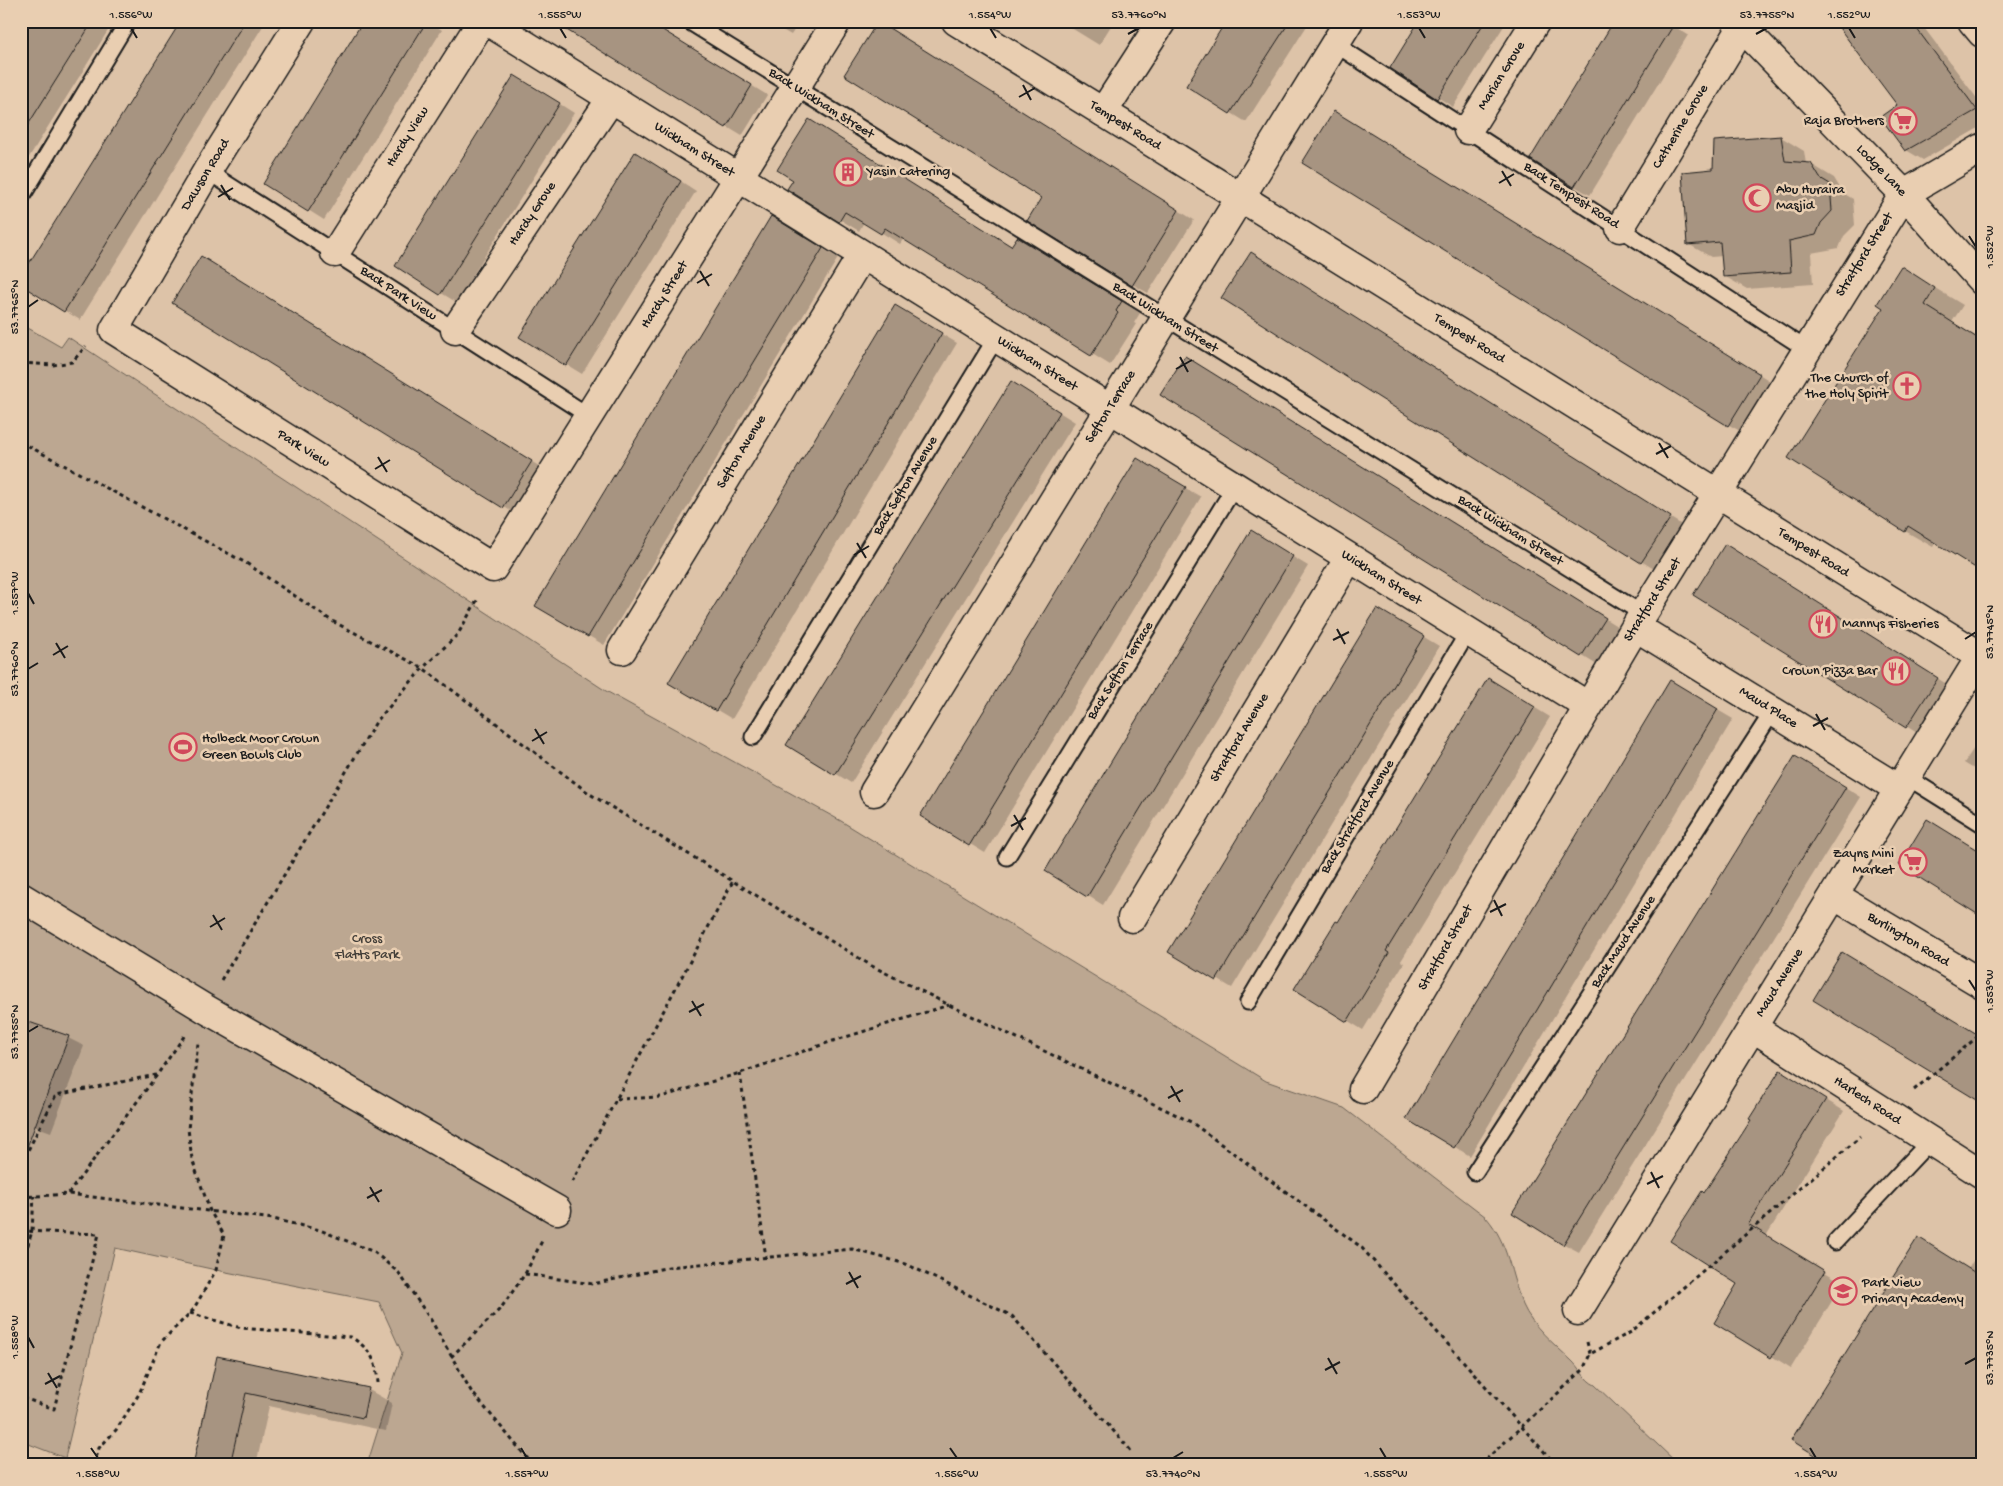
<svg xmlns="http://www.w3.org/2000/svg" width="2003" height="1486" font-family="'Gochi Hand',sans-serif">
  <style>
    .green { fill: #bca791; stroke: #6c6256 }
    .shadow { fill: #0003 }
    .building { fill: #a79481; stroke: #1c1c1c }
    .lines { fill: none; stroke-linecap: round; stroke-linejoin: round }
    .lane-casing { stroke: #1c1c1c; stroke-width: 19 }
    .street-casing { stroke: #1c1c1c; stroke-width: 31 }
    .secondary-casing { stroke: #1c1c1c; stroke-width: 31 }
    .path { stroke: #1c1c1c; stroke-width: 3; stroke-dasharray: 4 4; stroke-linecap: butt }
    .lane { stroke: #e9ceb1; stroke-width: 15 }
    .street { stroke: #e9ceb1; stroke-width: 28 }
    .secondary { stroke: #e9ceb1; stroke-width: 28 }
    .ticks { fill: none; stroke: #1c1c1c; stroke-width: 2 }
    .labels { text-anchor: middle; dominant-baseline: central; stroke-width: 5; stroke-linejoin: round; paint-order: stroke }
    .street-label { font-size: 14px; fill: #1c1c1c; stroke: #e9ceb1 }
    .poi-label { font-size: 14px; fill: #1c1c1c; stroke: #e9ceb1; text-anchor: start }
    .park-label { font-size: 14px; fill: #443f39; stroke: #e9ceb1 }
    .neatline { fill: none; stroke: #1c1c1c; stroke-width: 2 }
    .ticks-label { font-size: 12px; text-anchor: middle; fill: #1c1c1c }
  </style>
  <rect width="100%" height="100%" fill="#ddc3a8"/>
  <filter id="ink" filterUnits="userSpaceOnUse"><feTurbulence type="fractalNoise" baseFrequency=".02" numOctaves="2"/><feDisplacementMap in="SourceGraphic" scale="10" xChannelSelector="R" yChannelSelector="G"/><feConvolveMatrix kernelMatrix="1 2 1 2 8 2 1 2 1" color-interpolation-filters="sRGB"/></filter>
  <g filter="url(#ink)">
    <!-- green -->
    <path class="green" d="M21 324 61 347 68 337 606 691 841 821 1266 1081 1344 1108 1486 1217C1510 1245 1509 1273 1523 1305 1532 1326 1555 1345 1571 1360 1580 1368 1584 1380 1595 1385L1679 1465H367L402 1353 379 1302 216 1270 115 1248 65 1458 21 1441Z"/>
    <!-- shadow -->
    <g class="shadow">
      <path d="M23 21H114L21 170V24Z"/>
      <path d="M182 21H266L80 320 21 284Z"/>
      <path d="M365 21H429L442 30 324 220 265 183Z"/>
      <path d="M554 21H647L767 95 742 136Z"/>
      <path d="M767 21H800L791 35Z"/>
      <path d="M1060 21H1114L1099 45Z"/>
      <path d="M1228 21H1310L1246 122 1187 86Z"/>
      <path d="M1421 21H1507L1453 107 1392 68Z"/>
      <path d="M1666 21 1688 35 1590 195 1574 186Z"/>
      <path d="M1836 21H1919L1982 105V126L1923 160 1906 150 1898 105Z"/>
      <path d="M879 22 1194 220 1148 293 1132 284 1043 198Z"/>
      <path d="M530 85 574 113 456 302 397 266Z"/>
      <path d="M1350 121 1775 384 1744 433 1729 425Z"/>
      <path d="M1781 137 1804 151 1806 164H1811L1834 178 1843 193 1853 199 1855 225 1844 236 1839 248 1811 253 1813 284 1747 289 1724 276 1723 256 1711 257 1688 244 1715 170Z"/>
      <path d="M651 162 696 191 582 374 521 337Z"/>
      <path d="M789 189 1012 247 1036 249 1140 313 1134 323 1136 324 1110 365 904 238 900 244 864 222 859 231Z"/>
      <path d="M1982 191V198L1978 193Z"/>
      <path d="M787 227 838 258 604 645 536 605Z"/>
      <path d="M1266 263 1685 527 1657 571 1223 298Z"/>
      <path d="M217 267 547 471 519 516 174 302Z"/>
      <path d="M1902 268 1963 305 1952 322 1982 340V571L1936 542 1933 547 1905 531 1885 307Z"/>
      <path d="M895 307 957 343 732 719 670 682Z"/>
      <path d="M1201 367 1620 628 1597 665 1162 395Z"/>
      <path d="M1027 392 1075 422 851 783 788 744Z"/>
      <path d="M1137 460 1201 497 985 853 922 815Z"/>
      <path d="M1251 532 1308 566 1103 905 1047 871Z"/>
      <path d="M1740 555 1953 688 1922 736 1695 594Z"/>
      <path d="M1377 609 1439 646 1232 988 1170 951Z"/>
      <path d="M1670 682 1733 719 1470 1156 1408 1119Z"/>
      <path d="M1504 689 1550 717 1401 961 1404 963 1363 1030 1296 989 1339 924Z"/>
      <path d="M1982 736V774L1964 763Z"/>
      <path d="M1811 766 1861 797 1579 1252 1564 1244Z"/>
      <path d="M68 1038 84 1046 51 1132 21 1121Z"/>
      <path d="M1781 1072 1844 1111 1766 1236 1843 1283 1791 1368 1716 1322 1739 1284 1753 1120Z"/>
      <path d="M1981 1248 1982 1249V1465L1968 1269Z"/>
      <path d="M218 1358 369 1390 392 1403 386 1431 269 1406 256 1465H195Z"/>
    </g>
    <!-- building -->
    <g class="building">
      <path d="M21 21H93L21 136Z"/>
      <path d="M181 21H245L64 312 21 285V276Z"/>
      <path d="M363 21H427L308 212 263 184Z"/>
      <path d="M552 21H648L752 85 726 128Z"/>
      <path d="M878 21 1179 210 1132 286 1027 221 1041 198 844 75Z"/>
      <path d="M1226 21H1290L1230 114 1186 86Z"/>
      <path d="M1419 21H1485L1437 99 1390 68Z"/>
      <path d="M1614 21H1676L1574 187 1530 159Z"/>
      <path d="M1834 21H1911L1977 110 1905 151 1880 117 1897 105Z"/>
      <path d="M514 75 560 103 440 295 395 266Z"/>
      <path d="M1334 111 1760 374 1728 426 1302 163Z"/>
      <path d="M809 119 1011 246 1017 237 1122 301 1116 311 1118 313 1091 356 885 228 881 234 845 212 839 222 787 189 793 180 777 170Z"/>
      <path d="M1781 136 1785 161 1811 163 1820 178 1830 184 1832 211 1821 223 1816 235 1789 241 1791 272 1723 277 1720 242 1687 245 1682 172 1713 169 1714 141Z"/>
      <path d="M635 152 681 181 566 366 519 337Z"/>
      <path d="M771 216 823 248 588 637 535 606Z"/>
      <path d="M1251 252 1671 517 1641 563 1221 298Z"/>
      <path d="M201 256 532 461 503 508 172 303Z"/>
      <path d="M1901 266 1935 288 1925 305 1982 341V572L1908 526 1905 532 1788 458 1883 308 1877 304Z"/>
      <path d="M895 305 942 333 716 711 668 683Z"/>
      <path d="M1185 356 1606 618 1581 657 1160 395Z"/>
      <path d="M1011 381 1060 412 835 775 786 745Z"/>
      <path d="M1137 458 1186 487 969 846 920 816Z"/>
      <path d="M1251 530 1293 556 1087 897 1045 871Z"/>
      <path d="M1725 544 1938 678 1906 728 1693 595Z"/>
      <path d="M1377 608 1424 636 1216 981 1168 952Z"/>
      <path d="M1488 678 1535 707 1386 951 1389 953 1347 1022 1294 989 1336 921 1338 922Z"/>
      <path d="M1670 680 1718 709 1454 1148 1406 1119Z"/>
      <path d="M1795 756 1846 787 1563 1245 1512 1213Z"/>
      <path d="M1927 819 1982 853V917L1899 865Z"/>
      <path d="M1842 952 1982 1037V1103L1813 1000Z"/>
      <path d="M29 1022 69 1036 24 1155 21 1154V1041Z"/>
      <path d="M1780 1070 1826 1099 1748 1224 1825 1271 1771 1358 1714 1323 1737 1284 1670 1241 1702 1191 1704 1193 1751 1120 1749 1119Z"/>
      <path d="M1918 1237 1982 1277V1465H1831L1791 1440Z"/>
      <path d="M217 1356 369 1388 363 1418 246 1393 230 1465H193Z"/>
    </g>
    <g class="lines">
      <!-- lane casing -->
      <g class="lane-casing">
        <g id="lane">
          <path d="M688 21 1643 614"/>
          <path d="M1335 44 1806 349"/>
          <path d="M207 171 589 416"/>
          <path d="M21 198 128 21"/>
          <path d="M753 737 996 338"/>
          <path d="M1907 777 1982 824"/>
          <path d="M1007 857 1235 486"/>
          <path d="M1248 1002 1468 632"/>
          <path d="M1475 1172 1773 711"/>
          <path d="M1835 1242 1930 1141"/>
        </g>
      </g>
      <!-- street casing -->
      <g class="street-casing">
        <g id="street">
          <path d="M301 21 207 171 114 330 493 568 837 21"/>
          <path d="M487 21 1588 706"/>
          <path d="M1736 21 1904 194 1982 281"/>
          <path d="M1972 21 1982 33"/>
          <path d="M1103 112 1162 21"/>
          <path d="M1468 130 1536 21"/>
          <path d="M1620 228 1743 26"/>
          <path d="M335 253 482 21"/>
          <path d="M455 330 611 99"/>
          <path d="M1636 627 1899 789"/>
          <path d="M622 650 862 255"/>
          <path d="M874 792 1349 21"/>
          <path d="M1835 896 1982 984"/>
          <path d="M21 897 204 1008 557 1210"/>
          <path d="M1132 918 1349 558"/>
          <path d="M1752 1027 1982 1174"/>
          <path d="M1363 1089 1643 614 1904 194 1982 148"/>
          <path d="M1578 1311 1982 654"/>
        </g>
      </g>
      <!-- secondary casing -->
      <g class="secondary-casing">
        <path id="secondary" d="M956 21 1982 657"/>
      </g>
      <!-- path -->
      <g class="path">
        <path d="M21 363 53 365 72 362 86 346"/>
        <path d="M21 442 246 563 332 621 423 668 590 794 872 966 949 1005 1191 1122 1361 1247 1556 1465"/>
        <path d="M221 980 376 722 423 668 458 634 479 597"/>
        <path d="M740 1073 766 1258"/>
        <path d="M1914 1090 1982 1033"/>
        <path d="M617 1099 661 1097 740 1073 833 1041 949 1005"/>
        <path d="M21 1164 56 1095 156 1075"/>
        <path d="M572 1182 733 881"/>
        <path d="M68 1194 157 1075 185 1035"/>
        <path d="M21 1197 68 1194 273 1219 320 1230 374 1252 399 1273 431 1320 471 1391 533 1465"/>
        <path d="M21 1231 99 1234 54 1409 21 1397"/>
        <path d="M21 1269 32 1231 34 1196"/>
        <path d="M525 1274 593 1284 669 1267 852 1249 906 1264 1012 1316 1133 1453"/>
        <path d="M190 1313 241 1328 351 1337C371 1350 376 1359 378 1383"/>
        <path d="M1587 1342 1590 1354"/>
        <path d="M451 1357 501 1308 525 1274 542 1241"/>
        <path d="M94 1465 99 1448 116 1430 139 1394 161 1342 193 1310 216 1270 224 1235 210 1211 192 1159 188 1129 198 1043"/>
        <path d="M1480 1465 1583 1370 1590 1354 1631 1332 1860 1137"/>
      </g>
      <!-- lane -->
      <use href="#lane" class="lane"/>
      <!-- street -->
      <use href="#street" class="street"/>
      <!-- secondary -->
      <use href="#secondary" class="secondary"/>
    </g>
  </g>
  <!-- ticks -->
  <path class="ticks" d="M131 28 137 38M560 28 566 38M990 28 996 38M1419 28 1425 38M1849 28 1855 38M1128 34 1139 28M1756 34 1767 28M1023 85 1031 100M1019 97 1035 88M1502 171 1511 186M1499 183 1514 174M221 185 230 200M218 197 233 188M1969 236 1976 247M700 271 709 286M697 283 712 274M28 307 38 300M1180 357 1188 372M1176 369 1192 360M1659 443 1668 458M1656 454 1671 446M378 457 387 472M375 469 390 460M857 543 866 558M854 555 869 546M28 593 34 604M1337 629 1345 644M1965 639 1976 632M1333 640 1349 632M56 643 65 658M53 655 68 646M28 669 38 663M1816 714 1825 730M1813 726 1828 718M535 729 544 744M532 741 547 732M1014 815 1023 830M1011 826 1026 818M1494 900 1502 916M1490 912 1506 904M213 915 222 930M210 927 225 918M1969 980 1976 991M692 1001 701 1016M689 1012 704 1004M28 1032 38 1026M1171 1086 1180 1102M1168 1098 1183 1090M1651 1172 1659 1188M1647 1184 1663 1176M370 1187 379 1202M367 1198 382 1190M849 1272 858 1288M846 1284 861 1276M28 1337 34 1348M1328 1358 1337 1374M1965 1364 1976 1358M1325 1370 1340 1362M48 1373 57 1388M45 1384 60 1376M91 1448 98 1458M521 1448 527 1458M950 1448 957 1458M1380 1448 1386 1458M1810 1448 1816 1458M1173 1458 1183 1452"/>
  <!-- icons -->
  <defs>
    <g id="supermarket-ring" transform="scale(1.4375)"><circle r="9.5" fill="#e9ceb1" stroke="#d1495b" stroke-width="1.5"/><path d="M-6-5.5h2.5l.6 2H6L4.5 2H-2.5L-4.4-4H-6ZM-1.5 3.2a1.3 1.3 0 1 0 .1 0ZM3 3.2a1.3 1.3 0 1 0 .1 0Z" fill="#d1495b"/></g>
    <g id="building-ring" transform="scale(1.4375)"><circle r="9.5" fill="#e9ceb1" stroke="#d1495b" stroke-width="1.5"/><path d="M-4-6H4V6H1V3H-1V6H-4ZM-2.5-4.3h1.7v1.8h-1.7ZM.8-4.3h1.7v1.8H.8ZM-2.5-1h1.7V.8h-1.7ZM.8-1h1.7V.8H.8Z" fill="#d1495b"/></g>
    <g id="mosque-ring" transform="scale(1.4375)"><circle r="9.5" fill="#e9ceb1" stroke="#d1495b" stroke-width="1.5"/><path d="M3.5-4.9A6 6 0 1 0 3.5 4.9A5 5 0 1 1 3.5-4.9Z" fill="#d1495b"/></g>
    <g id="church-ring" transform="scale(1.4375)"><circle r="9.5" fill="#e9ceb1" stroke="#d1495b" stroke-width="1.5"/><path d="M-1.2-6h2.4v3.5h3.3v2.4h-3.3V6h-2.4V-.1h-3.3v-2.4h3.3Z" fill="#d1495b"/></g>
    <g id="restaurant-ring" transform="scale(1.4375)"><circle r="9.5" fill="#e9ceb1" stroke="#d1495b" stroke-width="1.5"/><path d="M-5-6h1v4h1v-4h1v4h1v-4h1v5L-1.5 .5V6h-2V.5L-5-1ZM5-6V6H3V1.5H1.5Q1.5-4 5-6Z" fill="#d1495b"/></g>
    <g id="stadium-ring" transform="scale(1.4375)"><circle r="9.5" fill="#e9ceb1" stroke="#d1495b" stroke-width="1.5"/><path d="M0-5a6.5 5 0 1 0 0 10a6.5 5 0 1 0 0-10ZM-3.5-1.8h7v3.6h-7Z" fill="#d1495b"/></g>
    <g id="school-ring" transform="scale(1.4375)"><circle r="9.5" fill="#e9ceb1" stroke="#d1495b" stroke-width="1.5"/><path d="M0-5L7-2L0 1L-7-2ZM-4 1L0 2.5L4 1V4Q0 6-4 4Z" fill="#d1495b"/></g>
  </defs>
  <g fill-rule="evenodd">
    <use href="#supermarket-ring" x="1903" y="121"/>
    <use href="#building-ring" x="848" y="172"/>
    <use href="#mosque-ring" x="1757" y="198"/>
    <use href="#church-ring" x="1907" y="386"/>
    <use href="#restaurant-ring" x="1823" y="624"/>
    <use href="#restaurant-ring" x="1896" y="671"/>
    <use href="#stadium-ring" x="183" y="747"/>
    <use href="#supermarket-ring" x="1913" y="862"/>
    <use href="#school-ring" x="1843" y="1291"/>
  </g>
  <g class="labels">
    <!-- street labels -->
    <g class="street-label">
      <text transform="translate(1502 76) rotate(-58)">Marian Grove</text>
      <text transform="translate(821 104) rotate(32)">Back Wickham Street</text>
      <text transform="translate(1125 126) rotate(32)">Tempest Road</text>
      <text transform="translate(1681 127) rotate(-59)">Catherine Grove</text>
      <text transform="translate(408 137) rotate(-58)">Hardy View</text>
      <text transform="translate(694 150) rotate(32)">Wickham Street</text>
      <text transform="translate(1881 171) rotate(46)">Lodge Lane</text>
      <text transform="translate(206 175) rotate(-59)">Dawson Road</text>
      <text transform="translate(1571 196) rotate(33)">Back Tempest Road</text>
      <text transform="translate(533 214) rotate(-56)">Hardy Grove</text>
      <text transform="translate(1865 255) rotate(-58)">Stratford Street</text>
      <text transform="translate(398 294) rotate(33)">Back Park View</text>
      <text transform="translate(665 295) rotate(-58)">Hardy Street</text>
      <text transform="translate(1165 318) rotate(32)">Back Wickham Street</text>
      <text transform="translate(1469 339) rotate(32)">Tempest Road</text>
      <text transform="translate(1037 364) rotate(32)">Wickham Street</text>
      <text transform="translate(1111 407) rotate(-58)">Sefton Terrace</text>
      <text transform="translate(303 449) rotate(32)">Park View</text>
      <text transform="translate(742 452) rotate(-59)">Sefton Avenue</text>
      <text transform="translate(906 486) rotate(-59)">Back Sefton Avenue</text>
      <text transform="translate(1510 531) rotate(32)">Back Wickham Street</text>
      <text transform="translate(1813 553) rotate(32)">Tempest Road</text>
      <text transform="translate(1381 578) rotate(32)">Wickham Street</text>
      <text transform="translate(1653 600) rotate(-58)">Stratford Street</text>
      <text transform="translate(1121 671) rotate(-58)">Back Sefton Terrace</text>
      <text transform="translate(1768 708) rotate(32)">Maud Place</text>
      <text transform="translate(1240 738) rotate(-59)">Stratford Avenue</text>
      <text transform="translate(1358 817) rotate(-59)">Back Stratford Avenue</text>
      <text transform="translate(1908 940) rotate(31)">Burlington Road</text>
      <text transform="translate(1624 942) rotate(-57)">Back Maud Avenue</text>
      <text transform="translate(1446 948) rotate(-60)">Stratford Street</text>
      <text transform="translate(1780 983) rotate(-58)">Maud Avenue</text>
      <text transform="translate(1867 1101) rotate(33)">Harlech Road</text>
    </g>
    <!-- poi labels -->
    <g class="poi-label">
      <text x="1884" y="121" text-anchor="end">Raja Brothers</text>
      <text x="867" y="172">Yasin Catering</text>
      <text x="1776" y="190">Abu Huraira<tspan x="1776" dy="16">Masjid</tspan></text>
      <text x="1888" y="378" text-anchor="end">The Church of<tspan x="1888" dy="16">the Holy Spirit</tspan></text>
      <text x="1842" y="624">Mannys Fisheries</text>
      <text x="1877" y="671" text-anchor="end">Crown Pizza Bar</text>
      <text x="202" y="739">Holbeck Moor Crown<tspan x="202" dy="16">Green Bowls Club</tspan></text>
      <text x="1894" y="854" text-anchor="end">Zayns Mini<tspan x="1894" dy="16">Market</tspan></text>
      <text x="1862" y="1283">Park View<tspan x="1862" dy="16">Primary Academy</tspan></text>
    </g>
    <!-- park labels -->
    <g class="park-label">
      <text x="367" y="939">Cross<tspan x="367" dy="16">Flatts Park</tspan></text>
    </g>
  </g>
  <!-- margin -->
  <rect width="2003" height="1486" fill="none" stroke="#e9ceb1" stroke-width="55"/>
  <rect x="28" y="28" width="1948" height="1430" class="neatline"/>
  <g class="ticks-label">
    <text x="131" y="18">1.556°W</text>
    <text x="560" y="18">1.555°W</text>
    <text x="990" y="18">1.554°W</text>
    <text x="1139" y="18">53.7760°N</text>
    <text x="1419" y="18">1.553°W</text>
    <text x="1767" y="18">53.7755°N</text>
    <text x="1849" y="18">1.552°W</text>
    <text transform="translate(1989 247) rotate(-90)" y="4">1.552°W</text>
    <text transform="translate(14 307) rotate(-90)" y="4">53.7765°N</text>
    <text transform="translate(14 593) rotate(-90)" y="4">1.557°W</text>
    <text transform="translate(1989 632) rotate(-90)" y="4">53.7745°N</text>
    <text transform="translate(14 669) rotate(-90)" y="4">53.7760°N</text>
    <text transform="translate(1989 991) rotate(-90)" y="4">1.553°W</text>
    <text transform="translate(14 1032) rotate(-90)" y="4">53.7755°N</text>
    <text transform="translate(14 1337) rotate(-90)" y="4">1.558°W</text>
    <text transform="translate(1989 1358) rotate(-90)" y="4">53.7735°N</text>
    <text x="98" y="1477">1.558°W</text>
    <text x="527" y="1477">1.557°W</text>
    <text x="957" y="1477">1.556°W</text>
    <text x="1173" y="1477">53.7740°N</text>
    <text x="1386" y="1477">1.555°W</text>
    <text x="1816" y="1477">1.554°W</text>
  </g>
</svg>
